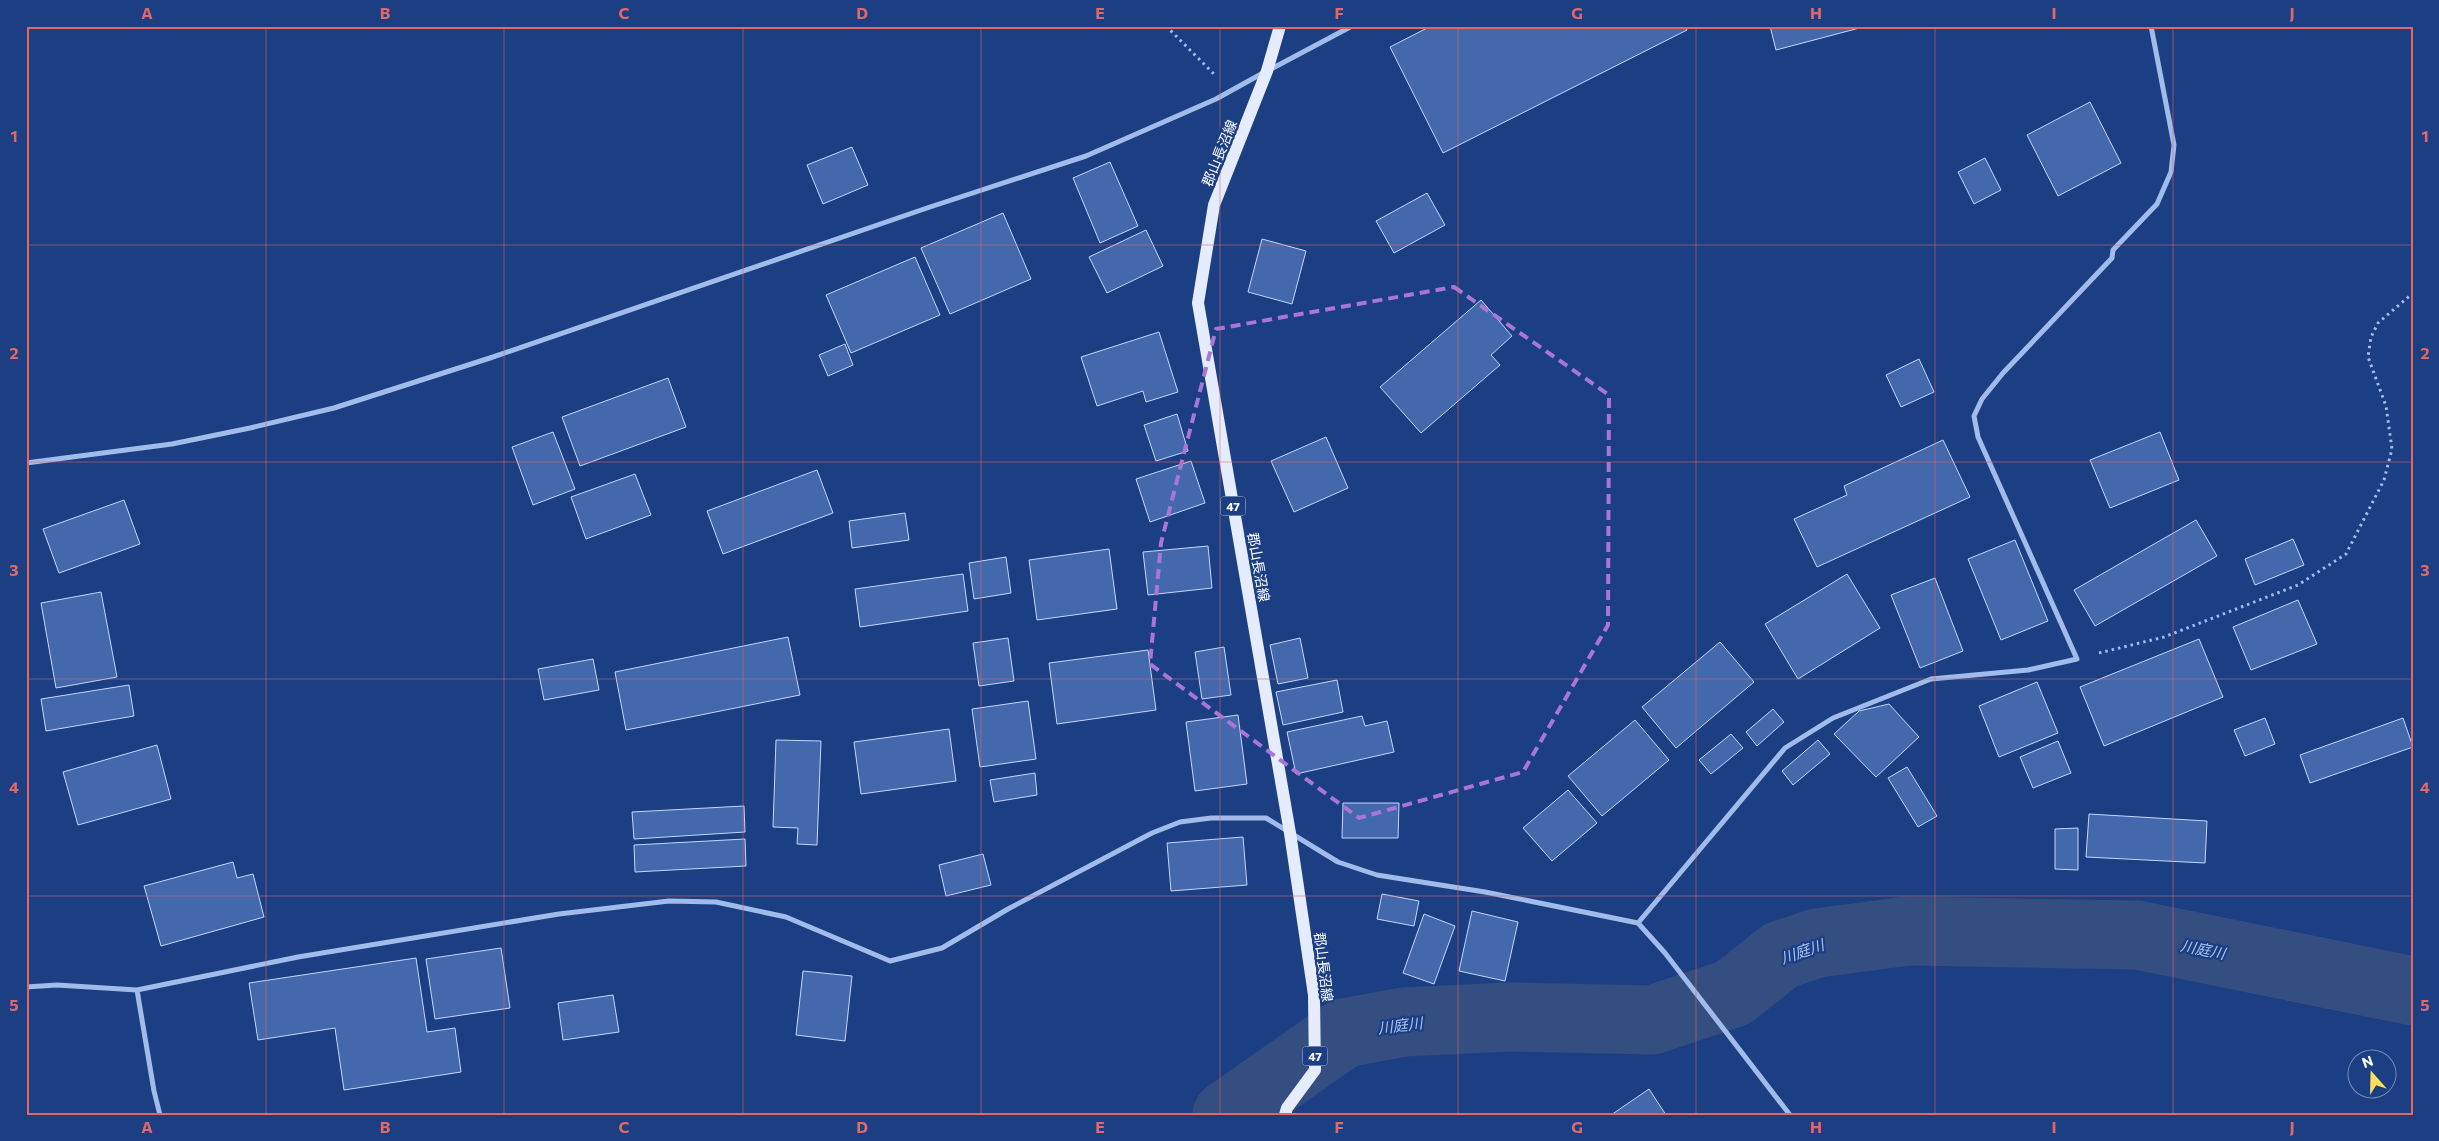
<svg xmlns="http://www.w3.org/2000/svg" width="2439" height="1141" font-family="Commissioner,'Noto Sans JP',sans-serif">
<style>
.lines{fill:none;stroke-linecap:round;stroke-linejoin:round}
.river{stroke:#344e81;stroke-width:69}
.building{fill:#4468ac;stroke:#c6d7f8}
.path{stroke:#a1bbea;stroke-width:3;stroke-dasharray:2.5 4;stroke-linecap:butt}
.street{stroke:#a1bbea;stroke-width:5}
.primary{stroke:#e5ecfe;stroke-width:12}
.marked{fill:none;stroke:#a976d5;stroke-width:4;stroke-dasharray:10 6;stroke-linejoin:round}
.grid{fill:none;stroke:#e26868;stroke-width:1;stroke-opacity:0.55}
.labels{text-anchor:middle;dominant-baseline:central;stroke-width:4.5;stroke-linejoin:round;paint-order:stroke}
.shield{fill:#1c3e83;stroke:#bbc5da;stroke-width:1}
.shield-label{font-size:12px;font-weight:bold;fill:#fff}
.street-label{font-size:14px;fill:#fff;stroke:#1c3e83}
.water-label{font-size:15px;font-style:italic;fill:#acc5f2;stroke:#1c3e83}
.neatline{fill:none;stroke:#e26868;stroke-width:2}
.grid-label{font-size:16px;text-anchor:middle;font-weight:bold;fill:#e26868}
</style>
<rect width="100%" height="100%" fill="#1c3e83"/>
<g class="lines">
<path class="river" d="M1227 1115 1344 1033 1404 1022 1508 1017 1652 1020 1733 993 1781 955 1817 943 1908 931 2137 935 2413 991"/>
</g>
<path class="building" d="M1431 26H1685L1687 30 1443 153 1390 47Z
M1770 26H1867L1776 50Z
M2090 102 2121 163 2058 196 2027 135Z
M852 147 868 185 823 204 807 165Z
M1985 158 2001 190 1974 204 1958 172Z
M1110 162 1138 226 1100 243 1073 178Z
M1427 193 1445 225 1394 253 1376 221Z
M1003 213 1031 279 950 314 921 248Z
M1146 230 1163 266 1107 293 1089 257Z
M1262 239 1306 251 1292 304 1248 292Z
M915 257 940 315 851 353 826 295Z
M1481 300 1512 336 1491 355 1500 365 1421 433 1380 387Z
M1159 332 1178 392 1146 402 1143 391 1097 406 1081 357Z
M845 344 853 365 828 376 819 355Z
M1919 359 1934 392 1901 407 1886 375Z
M668 378 686 427 580 466 562 417Z
M1177 414 1188 451 1156 461 1144 425Z
M553 432 575 489 533 505 512 447Z
M2160 432 2179 480 2110 508 2090 460Z
M1326 437 1348 488 1294 512 1271 461Z
M1943 440 1970 497 1817 567 1794 519 1847 495 1844 486Z
M1191 461 1205 503 1150 522 1136 479Z
M817 470 833 513 723 554 707 511Z
M635 474 651 515 586 539 571 497Z
M124 500 140 544 59 573 43 529Z
M905 513 909 540 852 548 849 521Z
M2196 520 2217 556 2095 626 2074 590Z
M2293 539 2304 565 2255 585 2245 559Z
M2015 540 2048 621 2001 640 1968 559Z
M1208 546 1212 588 1148 595 1143 552Z
M1109 549 1117 609 1037 620 1029 560Z
M1006 557 1011 593 974 599 969 563Z
M963 574 968 611 860 627 855 589Z
M1847 574 1880 628 1798 679 1765 624Z
M1935 578 1963 651 1920 668 1891 595Z
M101 592 117 677 56 688 41 603Z
M2298 600 2317 644 2251 670 2233 627Z
M788 637 800 695 626 730 615 672Z
M1008 638 1014 681 979 686 973 643Z
M1300 638 1308 678 1278 684 1270 645Z
M2199 639 2223 697 2104 746 2080 687Z
M1720 642 1754 682 1676 748 1642 707Z
M1224 647 1231 695 1202 699 1195 652Z
M1148 650 1156 710 1057 724 1049 663Z
M593 659 599 690 544 700 538 669Z
M1337 680 1343 712 1283 725 1276 692Z
M2037 682 2058 733 1999 757 1979 706Z
M129 685 134 716 46 731 41 699Z
M1028 701 1036 759 980 767 972 709Z
M1889 704 1919 737 1876 777 1834 734 1859 711Z
M1773 709 1784 722 1757 746 1746 732Z
M1238 715 1247 784 1195 791 1186 722Z
M1362 716 1365 726 1387 721 1394 752 1296 774 1287 732Z
M2265 718 2275 744 2245 756 2234 730Z
M2403 718 2413 747 2310 783 2300 755Z
M1635 720 1669 760 1602 816 1568 776Z
M949 729 956 781 861 794 854 742Z
M1731 734 1743 748 1711 774 1699 760Z
M776 740 821 741 817 845 797 844 798 828 773 827Z
M1818 740 1830 754 1793 785 1782 771Z
M2058 741 2071 773 2033 788 2020 757Z
M157 745 171 799 78 825 63 772Z
M1907 767 1937 816 1918 827 1888 778Z
M1035 773 1037 795 994 802 990 780Z
M1568 790 1597 823 1552 861 1523 828Z
M1343 803H1399L1398 838H1342Z
M744 806 745 832 634 839 632 812Z
M2089 814 2207 821 2205 863 2086 857Z
M2078 828V870L2055 869V829Z
M1243 837 1247 885 1171 891 1167 843Z
M745 839 746 866 635 872 634 845Z
M983 854 991 885 946 896 939 865Z
M233 862 237 878 253 874 264 917 161 946 144 886Z
M1382 894 1419 901 1414 926 1377 919Z
M1472 911 1518 922 1505 981 1459 971Z
M1424 914 1455 926 1434 984 1403 973Z
M501 948 510 1008 435 1019 426 959Z
M416 958 427 1032 455 1028 461 1072 344 1090 335 1028 258 1040 249 983Z
M803 971 852 976 845 1041 796 1035Z
M613 995 619 1032 563 1040 558 1003Z
M1649 1089 1666 1115H1611Z"/>
<g class="lines">
<path class="path" d="M1166 26 1214 74
M2099 653 2164 637 2298 585 2346 554 2384 480 2392 449 2386 406 2368 357 2371 337 2378 323 2413 293"/>
<path class="street" d="M1271 69 1352 26
M26 463 172 444 250 428 334 408 490 358 927 208 1086 156 1216 99 1263 73
M1638 923 1785 748 1833 718 1931 679 2028 670 2077 659 1978 437 1974 416 1982 399 2003 373 2112 258 2113 250 2157 204 2171 172 2174 145 2151 26
M26 987 57 985 137 990 298 957 559 914 669 901 716 902 786 917 890 961 942 948 1008 909 1152 833 1180 822 1211 818H1266L1338 862 1377 875 1485 892 1638 923 1665 953 1790 1115
M137 990 154 1091 160 1115"/>
<path class="primary" d="M1280 26 1267 71 1214 205 1198 303 1290 833 1314 995 1315 1070 1287 1108 1285 1115"/>
</g>
<path class="marked" d="M1454 287 1609 395 1608 625 1523 772 1359 818 1150 664 1161 543 1216 329Z"/>
<path class="grid" d="M266 26V1115M504 26V1115M743 26V1115M981 26V1115M1220 26V1115M1458 26V1115M1696 26V1115M1935 26V1115M2173 26V1115M26 245H2413M26 462H2413M26 679H2413M26 896H2413"/>
<g class="labels">
<g class="shield">
<rect x="1220.5" y="496.5" width="25" height="19" rx="4"/>
<rect x="1302.5" y="1046.5" width="25" height="19" rx="4"/>
</g>
<g class="shield-label">
<text x="1233" y="506">47</text>
<text x="1315" y="1056">47</text>
</g>
<g class="street-label">
<text transform="translate(1219 153) rotate(-68)">郡山長沼線</text>
<text transform="translate(1259 567) rotate(80)">郡山長沼線</text>
<text transform="translate(1324 967) rotate(83)">郡山長沼線</text>
</g>
<g class="water-label">
<text transform="translate(2203 949) rotate(11)">川庭川</text>
<text transform="translate(1802 951) rotate(-19)">川庭川</text>
<text transform="translate(1400 1025) rotate(-7)">川庭川</text>
</g>
</g>
<rect width="2439" height="1141" fill="none" stroke="#1c3e83" stroke-width="55"/>
<g transform="translate(2372 1074) rotate(340)"><circle r="24" fill="#1c3e83" stroke="#778bb5"/>
<path d="M0-4L9 19L0 12L-9 19Z" fill="#fbde5e"/>
<text y="-8" font-size="14" font-weight="bold" text-anchor="middle" fill="#ffffff">N</text>
</g>
<rect x="28" y="28" width="2384" height="1086" class="neatline"/>
<g class="grid-label">
<text x="147" y="19">A</text>
<text x="385" y="19">B</text>
<text x="624" y="19">C</text>
<text x="862" y="19">D</text>
<text x="1100" y="19">E</text>
<text x="1339" y="19">F</text>
<text x="1577" y="19">G</text>
<text x="1816" y="19">H</text>
<text x="2054" y="19">I</text>
<text x="2292" y="19">J</text>
<text x="14" y="142">1</text>
<text x="2425" y="142">1</text>
<text x="14" y="359">2</text>
<text x="2425" y="359">2</text>
<text x="14" y="576">3</text>
<text x="2425" y="576">3</text>
<text x="14" y="793">4</text>
<text x="2425" y="793">4</text>
<text x="14" y="1011">5</text>
<text x="2425" y="1011">5</text>
<text x="147" y="1133">A</text>
<text x="385" y="1133">B</text>
<text x="624" y="1133">C</text>
<text x="862" y="1133">D</text>
<text x="1100" y="1133">E</text>
<text x="1339" y="1133">F</text>
<text x="1577" y="1133">G</text>
<text x="1816" y="1133">H</text>
<text x="2054" y="1133">I</text>
<text x="2292" y="1133">J</text>
</g>
</svg>
